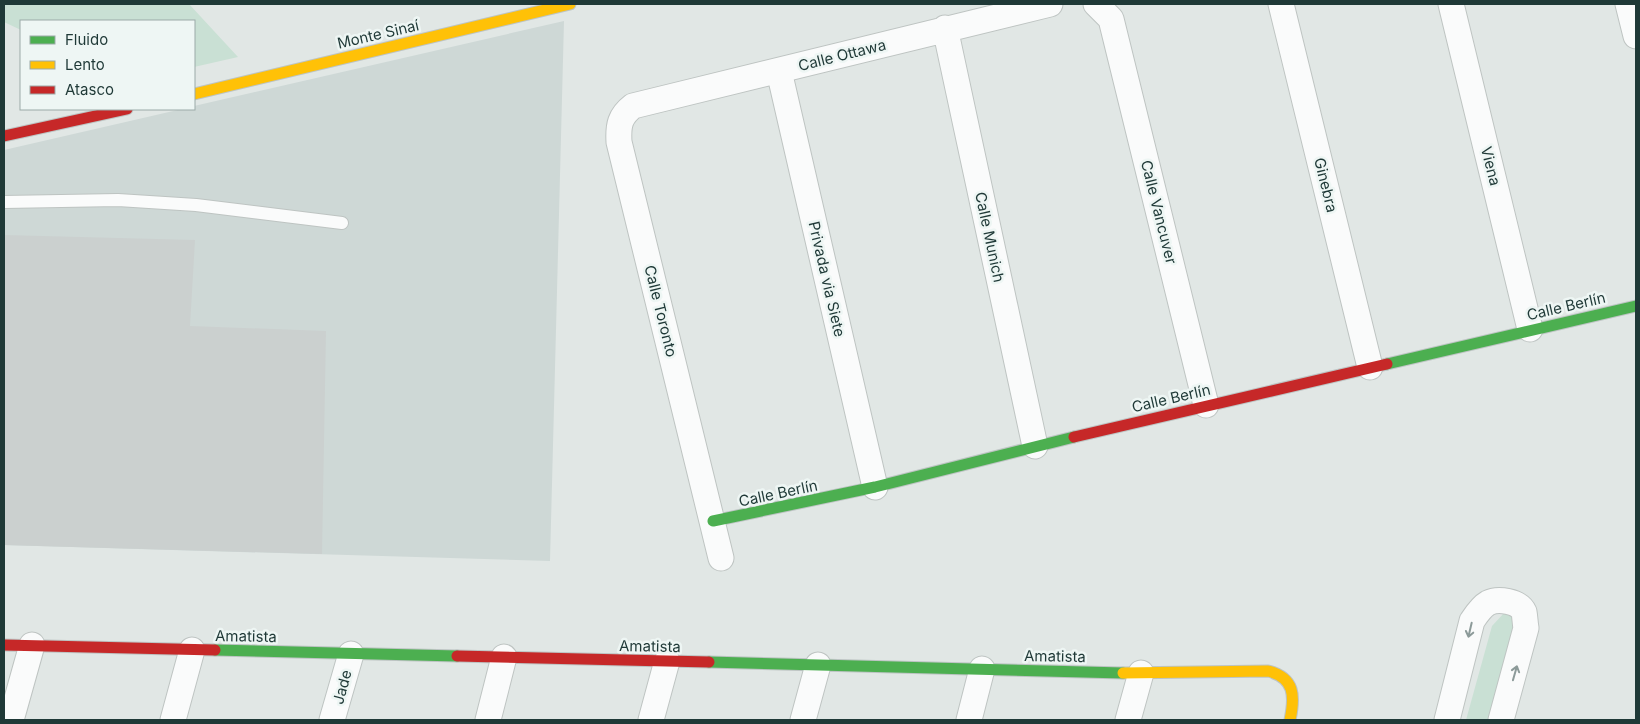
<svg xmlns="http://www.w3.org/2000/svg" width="1640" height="724" font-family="Inter,sans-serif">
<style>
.built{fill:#ced8d6}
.green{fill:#c9e0d4}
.building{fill:#cbd0cf}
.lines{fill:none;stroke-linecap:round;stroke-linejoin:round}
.lane-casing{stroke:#bec4c2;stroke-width:14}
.street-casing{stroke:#bec4c2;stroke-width:27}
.fast-casing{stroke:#bdc4c3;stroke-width:13}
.slow-casing{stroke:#bdc4c3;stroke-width:13}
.jam-casing{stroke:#bdc4c3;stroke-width:13}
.lane{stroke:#fafbfb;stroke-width:12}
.street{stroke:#fafbfb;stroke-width:25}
.fast{stroke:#4caf50;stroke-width:11}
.slow{stroke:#ffc107;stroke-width:11}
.jam{stroke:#c62828;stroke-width:11}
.oneway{stroke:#8c9a99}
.labels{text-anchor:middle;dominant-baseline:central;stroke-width:5;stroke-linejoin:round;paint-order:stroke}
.street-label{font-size:15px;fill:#1f3937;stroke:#eef6f4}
</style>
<rect width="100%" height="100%" fill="#e1e7e5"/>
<path class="built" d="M564 21 550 561 4 545V150L182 109H194V106Z"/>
<path class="green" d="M4 4H189L238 57 194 67V21H21V30L4 22Z
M1504 613 1519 619 1494 720H1466L1492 626Z"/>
<path class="building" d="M4 235 195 240 190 326 326 331 322 554 4 545Z"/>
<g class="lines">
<defs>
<path id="lane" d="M4 202 118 200 196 205 342 223"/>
<path id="street" d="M1096 4 1111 19 1206 405
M1281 4 1370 367
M1451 4 1530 329
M1628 4 1636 36
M945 28 1035 446
M779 71 875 487
M721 558 619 142C618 125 620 116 633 106L1050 4
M11 720 32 645
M173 720 192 650
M332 720 351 654
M488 720 504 657
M651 720 667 661
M803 720 818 665
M969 720 982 669
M1128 720 1141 673
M1447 720 1472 621C1476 615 1481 607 1488 603 1498 598 1519 601 1524 612 1525 617 1525 623 1526 628L1501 720"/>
<path id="fast" d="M1387 364 1636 306
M713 521 875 487 1074 437
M215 650 457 656
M709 662 1123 673"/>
<path id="slow" d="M194 94 570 4
M1123 673 1268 671C1295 678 1295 696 1290 720"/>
<path id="jam" d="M4 136 127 109
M1074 437 1387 364
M4 645 215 650
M457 656 709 662"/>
</defs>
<use href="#lane" class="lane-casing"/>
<use href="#street" class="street-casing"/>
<use href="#fast" class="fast-casing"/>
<use href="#slow" class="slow-casing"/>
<use href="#jam" class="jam-casing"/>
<use href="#lane" class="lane"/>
<use href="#street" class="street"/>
<use href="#fast" class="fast"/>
<use href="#slow" class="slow"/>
<use href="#jam" class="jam"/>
</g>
<defs><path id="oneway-shaft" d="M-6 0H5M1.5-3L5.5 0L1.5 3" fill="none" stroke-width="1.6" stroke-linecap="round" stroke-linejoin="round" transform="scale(1.25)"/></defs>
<g class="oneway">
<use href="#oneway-shaft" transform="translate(1470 630) rotate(103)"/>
<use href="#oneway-shaft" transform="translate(1515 673) rotate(-74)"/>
</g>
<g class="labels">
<g class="street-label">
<text transform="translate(378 34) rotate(-13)">Monte Sinaí</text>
<text transform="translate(842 55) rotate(-14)">Calle Ottawa</text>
<text transform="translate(1491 166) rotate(76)">Viena</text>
<text transform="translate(1326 185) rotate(76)">Ginebra</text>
<text transform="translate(1159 212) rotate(76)">Calle Vancuver</text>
<text transform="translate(990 237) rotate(78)">Calle Munich</text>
<text transform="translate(827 279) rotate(77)">Privada via Siete</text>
<text transform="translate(1566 306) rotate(-13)">Calle Berlín</text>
<text transform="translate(661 311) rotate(76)">Calle Toronto</text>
<text transform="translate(1171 398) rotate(-13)">Calle Berlín</text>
<text transform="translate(778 493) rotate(-12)">Calle Berlín</text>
<text transform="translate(246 636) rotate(1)">Amatista</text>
<text transform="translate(650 646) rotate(1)">Amatista</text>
<text transform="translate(1055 656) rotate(1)">Amatista</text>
<text transform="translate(342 687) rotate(-75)">Jade</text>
</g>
</g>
<rect width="1640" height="724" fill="none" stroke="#1f3937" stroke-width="10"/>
<rect x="20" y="20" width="175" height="90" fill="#eef6f4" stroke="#9baaa8"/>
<rect x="30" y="36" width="25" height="8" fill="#4caf50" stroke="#9baaa8"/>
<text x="65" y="45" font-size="15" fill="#1f3937">Fluido</text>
<rect x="30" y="61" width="25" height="8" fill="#ffc107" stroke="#9baaa8"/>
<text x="65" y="70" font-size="15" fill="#1f3937">Lento</text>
<rect x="30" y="86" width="25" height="8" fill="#c62828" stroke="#9baaa8"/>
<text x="65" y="95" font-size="15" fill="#1f3937">Atasco</text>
</svg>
